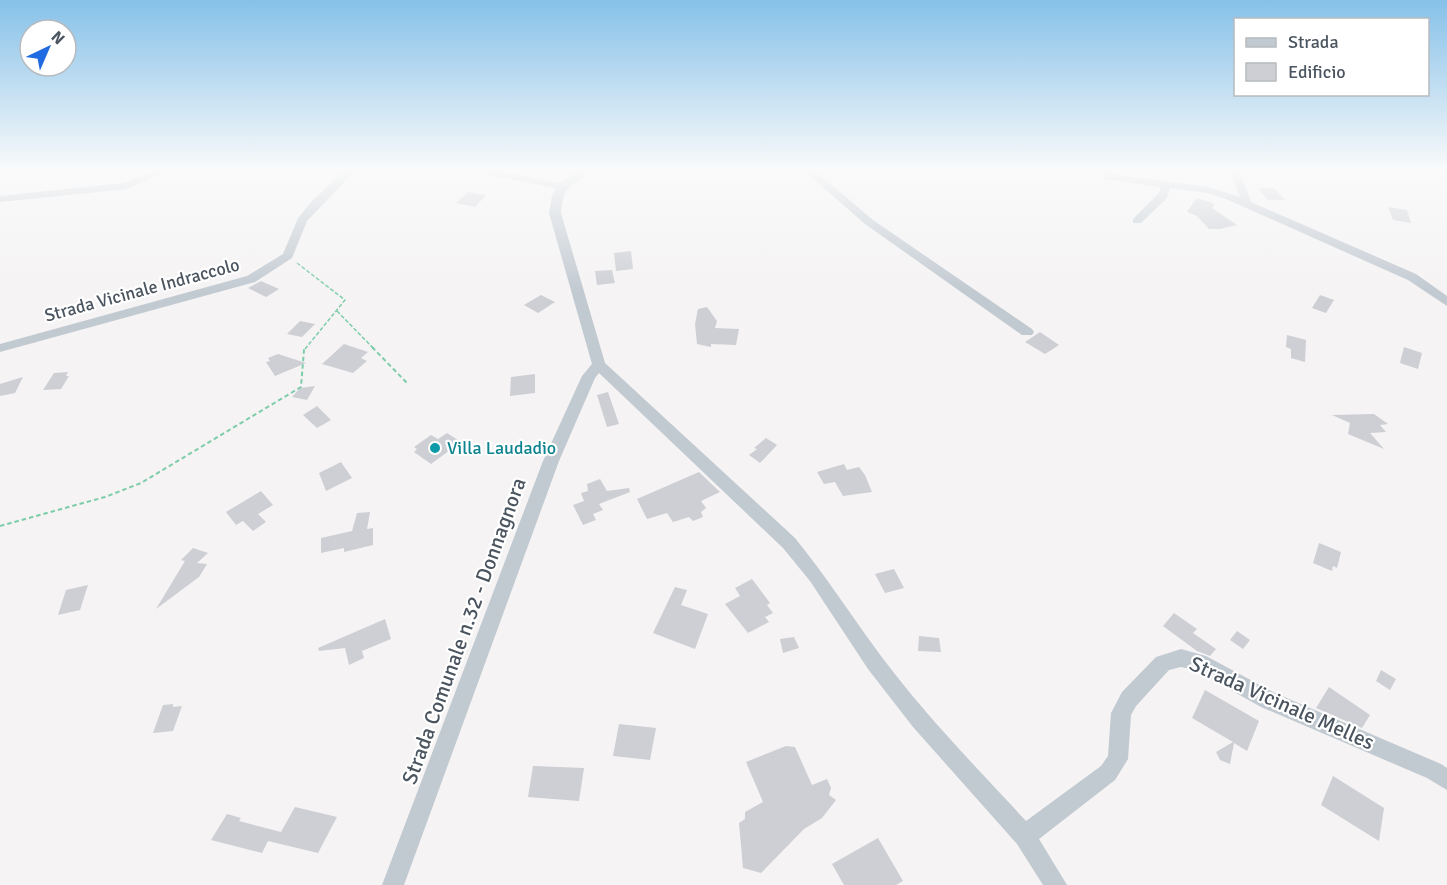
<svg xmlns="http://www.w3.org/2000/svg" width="1447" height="885" font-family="Signika,sans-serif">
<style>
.building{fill:#cdcfd5}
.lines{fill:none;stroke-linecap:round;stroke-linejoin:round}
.path-far1{stroke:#7dcdaa;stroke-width:1.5;stroke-dasharray:4 2;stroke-linecap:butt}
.path{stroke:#7dcdaa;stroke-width:2;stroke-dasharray:4.5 3;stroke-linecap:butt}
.minor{fill:#c1c9d1;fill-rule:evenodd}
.culture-dot{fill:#0f9aa8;stroke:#fff;stroke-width:2}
.labels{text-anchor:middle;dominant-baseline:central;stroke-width:4.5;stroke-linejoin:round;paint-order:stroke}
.street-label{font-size:18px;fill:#4b5560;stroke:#fff}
.culture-label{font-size:18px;fill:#0d838f;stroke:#fff;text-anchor:start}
.near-street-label{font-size:21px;fill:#4b5560;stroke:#fff}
</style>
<rect width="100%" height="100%" fill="#f5f3f3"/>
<path class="building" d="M1258 188H1274L1285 200H1268Z
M468 192 486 195 475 207 456 203Z
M1197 198 1215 204 1212 208 1237 225 1220 229H1209L1197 216 1187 212Z
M1388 207 1407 210 1411 223 1393 220Z
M631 251 633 269 616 271 614 253Z
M612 270 615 283 597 285 595 271Z
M261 281 279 289 266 297 248 288Z
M541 295 555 302 538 313 524 305Z
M1320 295 1334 300 1326 313 1312 308Z
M707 307 717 321 715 328 739 329 736 345 711 344V347L697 344 695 324 698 309Z
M300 321 315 324 302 337 287 334Z
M1040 332 1059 345 1045 354 1025 342Z
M1287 335 1306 340 1305 362 1291 358V349L1286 347Z
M344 344 368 352 361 358 367 361 353 373 322 364Z
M1404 347 1422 353 1418 369 1400 363Z
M278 354 306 363 275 376 266 362 270 361 268 358Z
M68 372 66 376H69L61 389 43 390 54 373Z
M535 374V393L510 396 511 377Z
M23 377 15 393 0 396V384Z
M315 386 307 400 292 397 300 388Z
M608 392 619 424 607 427 597 395Z
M317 406 331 420 317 428 303 415Z
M1374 414 1388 424 1380 425 1386 432 1370 433 1384 449 1348 434 1350 423 1332 415Z
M447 433 461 442 431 464 414 452 417 449 414 447 431 435 438 439Z
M766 438 777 445 760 463 749 455 757 449 754 448Z
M341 462 352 478 326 491 319 473Z
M844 464 847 470 859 467 865 475 872 492 843 496 835 482 824 484 817 472Z
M699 472 720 492 701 501 706 508 701 512 703 517 693 521 689 517 673 522 667 513 647 519 637 499Z
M600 479 607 491 629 488 630 492 599 504 603 510 593 514 596 520 583 525 573 505 584 501 581 493 588 491 587 484Z
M261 491 273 505 258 514 266 522 253 531 243 521 236 525 226 512Z
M370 512 367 529 373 528V545L344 552V548L321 553V538L352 531 357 513Z
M1319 543 1341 552 1337 568 1333 566 1332 571 1313 563Z
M193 548 208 553 197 563 207 564 199 577 156 609 185 561 181 560Z
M894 569 904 588 885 593 875 574Z
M752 579 770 603 767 605 773 613 765 617 769 622 748 633 725 604 740 596 735 588Z
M88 585 80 610 58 615 66 590Z
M675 587 687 590 681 605 708 614 695 649 653 633Z
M1174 613 1197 629 1193 633 1216 649 1210 656 1197 651 1163 626Z
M385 619 391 639 362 651 364 658 349 665 345 648 319 651 318 648Z
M1237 631 1250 640 1243 649 1230 640Z
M919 636 939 638 941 652 918 651Z
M794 637 799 648 783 653 780 639Z
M1381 670 1396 679 1390 690 1376 681Z
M1329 687 1370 715 1362 728 1316 708Z
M1205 690 1259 721 1247 751 1234 743 1230 764 1220 760 1216 752 1233 742 1192 718Z
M173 704V707L182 706 173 731 153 733 163 705Z
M619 724 656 728 650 760 613 756Z
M786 746 795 747 812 785 827 779 831 788 829 795 836 800 822 818 804 829 761 873 743 868 739 823 745 819V812L763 802 746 762Z
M533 766 584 768 579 801 528 797Z
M1333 776 1384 808 1379 841 1321 805Z
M295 807 337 817 318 853 268 841 262 853 211 840 227 814 241 818 239 821 281 832Z
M878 838 903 881 896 885H844L832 864Z"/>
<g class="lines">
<path class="path-far1" d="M297 263 345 300 305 349
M337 311 374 349"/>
<path class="path" d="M372 347 408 384
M0 526 105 497 141 483 301 387 304 350 306 347"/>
<path class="minor" d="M158 169H172L127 189 0 202V196L124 183Z
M346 169H357L307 221 292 258 255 282 0 352V344L247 276 283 254 298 218 313 200Z
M474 169H489L560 183 580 169H593C574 187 563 182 561 213L605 363 795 538C826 576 852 617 881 656 925 715 977 768 1026 821L1101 766 1108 756 1111 713 1122 692 1156 657 1181 649 1206 656 1275 693 1441 764 1447 768V790L1427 778 1261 707 1195 670 1181 667 1169 670 1136 706 1131 715 1128 759 1115 780 1039 839 1067 885H1043L1017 844 913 727 868 669 810 581 783 548 599 373 595 378 559 461 404 885H382L543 461 582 376 592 364 549 213 552 196 556 188 478 173Z
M802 169H813L873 220 1032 329 1034 332 1032 335H1022L865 224Z
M1095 169H1106L1112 174 1208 187 1240 197 1229 169H1239L1251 202 1416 274 1447 296V306L1408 280 1226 199 1207 193 1170 188 1167 198 1141 223H1133V219L1158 194 1161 190 1159 187 1105 179Z"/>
</g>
<linearGradient id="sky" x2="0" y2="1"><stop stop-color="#86c1e9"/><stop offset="0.58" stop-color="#fafafa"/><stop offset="1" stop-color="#fafafa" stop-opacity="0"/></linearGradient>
<rect width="1447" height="293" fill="url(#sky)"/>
<circle class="culture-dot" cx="435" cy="448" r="6"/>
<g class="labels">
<g class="street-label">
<text transform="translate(142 290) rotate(-15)">Strada Vicinale Indraccolo</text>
</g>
<g class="culture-label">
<text x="447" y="448">Villa Laudadio</text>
</g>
<g class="near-street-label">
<text transform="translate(464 631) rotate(-70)">Strada Comunale n.32 - Donnagnora</text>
<text transform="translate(1282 703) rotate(24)">Strada Vicinale Melles</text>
</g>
</g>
<rect x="1234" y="18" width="195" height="78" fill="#ffffff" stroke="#b7bbbf" stroke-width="1.5"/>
<rect x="1246" y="38" width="30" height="9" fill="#c1c9d1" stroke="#b7bbbf" stroke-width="1.5"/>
<text x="1288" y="48" font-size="18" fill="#4b5560">Strada</text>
<rect x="1246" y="63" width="30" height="18" fill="#cdcfd5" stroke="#b7bbbf" stroke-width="1.5"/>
<text x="1288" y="78" font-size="18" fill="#4b5560">Edificio</text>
<g transform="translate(48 48) rotate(44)"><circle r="28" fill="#ffffff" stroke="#b7bbbf" stroke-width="1.5"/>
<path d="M0-4.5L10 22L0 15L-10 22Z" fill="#206ae2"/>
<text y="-9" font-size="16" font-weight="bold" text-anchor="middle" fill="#4b5560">N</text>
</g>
</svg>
